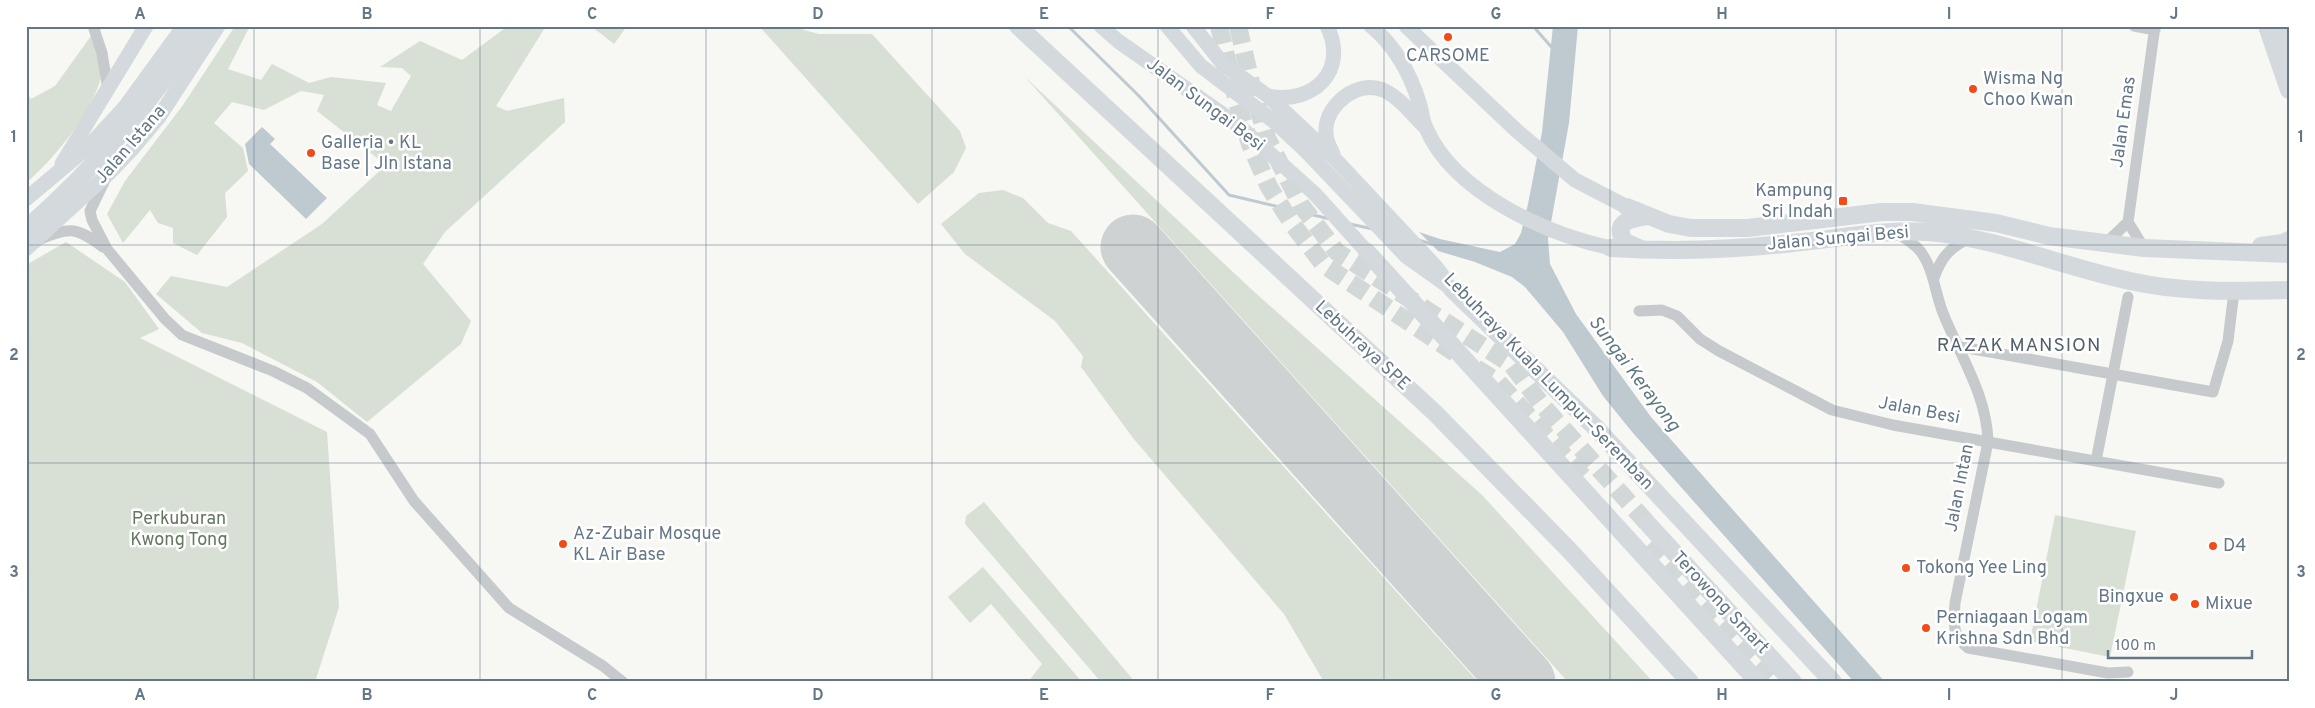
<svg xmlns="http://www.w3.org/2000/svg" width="2315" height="708" font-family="Overpass,sans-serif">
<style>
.green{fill:#d8dfd4}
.water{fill:#bfcad0}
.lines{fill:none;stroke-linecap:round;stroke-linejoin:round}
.stream{stroke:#bfcad0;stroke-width:3}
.runway{stroke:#ced2d2;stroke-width:65}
.highway-tunnel{stroke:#d2d7d8;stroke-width:18;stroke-dasharray:18 9;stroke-linecap:butt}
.minor{stroke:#c6cacd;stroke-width:11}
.major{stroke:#d4d9dd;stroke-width:15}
.highway{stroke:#d4d9dd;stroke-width:18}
.grid{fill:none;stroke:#637787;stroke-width:1;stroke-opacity:0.55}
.poi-dot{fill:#f24b18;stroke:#fff;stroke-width:2}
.labels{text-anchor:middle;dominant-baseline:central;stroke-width:5;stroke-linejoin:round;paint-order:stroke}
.poi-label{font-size:18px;fill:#637787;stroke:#fff;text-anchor:start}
.street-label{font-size:18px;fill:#637787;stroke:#fff}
.park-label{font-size:18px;fill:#64785e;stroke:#fff}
.neighbourhood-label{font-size:19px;letter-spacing:1px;fill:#52606b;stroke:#fff}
.water-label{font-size:19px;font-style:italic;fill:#5f7983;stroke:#fff}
.neatline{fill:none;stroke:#637787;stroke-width:2}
.grid-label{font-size:16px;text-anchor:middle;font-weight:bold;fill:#637787}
</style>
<rect width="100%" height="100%" fill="#f7f7f3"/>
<path class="green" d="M235 26H250L228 69 261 80 272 64 309 83 331 77 386 83 377 105 391 111 411 76 402 68 380 67 420 41 462 60 508 26H546L496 106 507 111 564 98 565 122 445 232 423 264 471 321 461 344 367 422 317 382 242 343 202 333 156 294 171 276 227 287 322 224 386 165 317 111 324 95 301 91 264 110 232 102 214 123 243 148 248 171 225 193 227 217 197 255 173 243V228L158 223 150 210 123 243 107 214 125 181 183 105Z
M591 26H627L614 44Z
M759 26H789L819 34H872L960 131 966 148 954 172 918 204Z
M91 36C97 51 105 68 99 84 88 117 52 161 26 183V92L31 99 55 86Z
M1025 77 1250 288 1482 495 1653 682H1568Z
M1003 190 1023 198 1048 223 1071 231 1478 682H1324L1284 614 1133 438 1081 367 1083 356 1055 321 965 254 941 224 979 193Z
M66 242 125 282 159 329 140 338 327 432 339 607 315 682H26V265Z
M984 502 1135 682H1101L965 524 966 516Z
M2055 515 2136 531 2110 657 2030 641Z
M983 567 1082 682H1028L1042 664 991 604 970 623 948 597Z"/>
<path class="water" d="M1553 26H1578L1569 123 1548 239 1550 264 1576 314 1651 417 1885 682H1854L1633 433 1603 396 1563 332 1525 287 1512 277 1475 262 1438 251 1419 232 1440 239 1500 252 1515 244 1521 233 1528 204 1542 132Z
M262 127 275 139 270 144 327 198 306 219 249 164 245 144Z"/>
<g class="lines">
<path class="stream" d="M1068 26 1139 96 1229 195 1330 219
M1533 26 1554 50
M1350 224 1373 229
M1418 240 1432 244"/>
<path class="runway" d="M1133 247 1523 682"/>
<path class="highway-tunnel" d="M1219 26 1237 102 1250 144 1269 187 1293 225 1324 265 1455 353
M1238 26 1253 91 1267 138 1301 205 1337 252 1512 365 1542 405 1648 524
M1476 368 1498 382 1587 481
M1646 547 1776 682"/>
<path class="minor" d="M93 26 102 53 108 90
M2134 26 2155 30
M105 180 90 211 92 220 107 249 165 319 182 335 273 371 307 388 370 434 414 501 509 608 603 666 623 682
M1897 233C1905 238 1915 244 1921 252 1934 270 1935 293 1943 313 1960 356 1987 395 1988 442L1955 603C1954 623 1951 634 1968 648L2108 673 2128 672
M41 239C70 226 78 228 103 247
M2106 243 2128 222
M2144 248 2128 222 2155 26
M1934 278C1941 258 1949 248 1968 239
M1639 311 1662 310 1677 316 1700 339 1719 351 1832 410 1893 425 2219 483
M1956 346 2213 392 2228 341 2234 291
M2096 461 2128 297"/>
<path class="major" d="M1101 26 1118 41 1238 125 1315 194 1367 252
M1167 26 1201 66 1276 123 1306 151 1407 257 1452 289
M1193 26 1223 64 1268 96 1334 158 1436 267 1445 279
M1371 26C1395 46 1410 73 1419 102 1422 111 1422 120 1426 128 1454 193 1546 234 1611 248
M1406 26 1517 131 1575 180 1627 207
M1268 96C1313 105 1349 71 1327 26
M1333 154C1329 146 1325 138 1326 128 1328 103 1358 80 1383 90 1399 97 1412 114 1424 126
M62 164 146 26
M26 199 88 147 125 107 184 26
M26 249 108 174 133 148 159 117 218 26"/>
<path class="highway" d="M1018 26 1435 413 1570 551 1690 682
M2267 26 2289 90
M2278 26 2289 54
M1627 207 1669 224 1691 228H1748L1882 212H1912L1996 223 2049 236 2144 248 2289 254
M26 229C93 170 153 102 200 26
M2261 246 2283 243 2289 240
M1611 248C1672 252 1732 250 1793 243 1837 239 1884 229 1928 232 1998 238 2063 267 2130 281 2183 293 2235 291 2289 290
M1641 249 1625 242C1611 221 1634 218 1648 216
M1367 252 1758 682
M1452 289 1595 427 1833 682
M1648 524 1793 682"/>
</g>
<path class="grid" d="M254 26V682M480 26V682M706 26V682M932 26V682M1158 26V682M1384 26V682M1610 26V682M1836 26V682M2062 26V682M26 245H2289M26 463H2289"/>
<g class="poi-dot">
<circle cx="1448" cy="37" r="5"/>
<circle cx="1973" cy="89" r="5"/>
<circle cx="311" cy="153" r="5"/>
<rect x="1838" y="196" width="10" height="10" rx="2.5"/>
<circle cx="563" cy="544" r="5"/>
<circle cx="2213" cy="546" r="5"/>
<circle cx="1906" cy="568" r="5"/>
<circle cx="2174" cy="597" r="5"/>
<circle cx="2195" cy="604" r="5"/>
<circle cx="1926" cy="628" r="5"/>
</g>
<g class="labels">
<g class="poi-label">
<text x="1448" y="56" text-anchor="middle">CARSOME</text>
<text x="1983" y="79">Wisma Ng<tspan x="1983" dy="21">Choo Kwan</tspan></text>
<text x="321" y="143">Galleria • KL<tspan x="321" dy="21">Base | Jln Istana</tspan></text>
<text x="1833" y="191" text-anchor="end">Kampung<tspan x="1833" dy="21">Sri Indah</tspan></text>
<text x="573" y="534">Az-Zubair Mosque<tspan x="573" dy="21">KL Air Base</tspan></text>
<text x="2223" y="546">D4</text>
<text x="1916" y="568">Tokong Yee Ling</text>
<text x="2164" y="597" text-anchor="end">Bingxue</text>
<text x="2205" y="604">Mixue</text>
<text x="1936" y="618">Perniagaan Logam<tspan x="1936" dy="21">Krishna Sdn Bhd</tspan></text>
</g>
<g class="street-label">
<text transform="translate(1205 105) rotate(37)">Jalan Sungai Besi</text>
<text transform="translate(2124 122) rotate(-82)">Jalan Emas</text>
<text transform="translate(131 145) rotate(-49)">Jalan Istana</text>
<text transform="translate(1838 239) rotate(-5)">Jalan Sungai Besi</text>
<text transform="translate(1362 346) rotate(43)">Lebuhraya SPE</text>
<text transform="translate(1548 382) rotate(46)">Lebuhraya Kuala Lumpur–Seremban</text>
<text transform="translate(1919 411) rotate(11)">Jalan Besi</text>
<text transform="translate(1960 488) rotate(-79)">Jalan Intan</text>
<text transform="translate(1720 603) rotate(47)">Terowong Smart</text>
</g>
<g class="park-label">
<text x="179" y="519">Perkuburan<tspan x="179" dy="21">Kwong Tong</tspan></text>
</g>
<g class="neighbourhood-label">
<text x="2019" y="346">RAZAK MANSION</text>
</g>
<g class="water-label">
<text transform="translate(1634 374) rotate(53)">Sungai Kerayong</text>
</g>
</g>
<rect width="2315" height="708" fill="none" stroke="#ffffff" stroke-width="55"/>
<path d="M2108 650v8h144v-8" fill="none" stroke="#637787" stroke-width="2.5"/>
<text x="2115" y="650" font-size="15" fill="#637787" stroke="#ffffff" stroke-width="4" paint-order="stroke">100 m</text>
<rect x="28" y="28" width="2260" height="652" class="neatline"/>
<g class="grid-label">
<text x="140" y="19">A</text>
<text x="367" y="19">B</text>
<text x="592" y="19">C</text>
<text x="818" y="19">D</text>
<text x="1044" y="19">E</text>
<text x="1270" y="19">F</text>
<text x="1496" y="19">G</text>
<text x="1722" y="19">H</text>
<text x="1949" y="19">I</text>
<text x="2174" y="19">J</text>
<text x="14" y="142">1</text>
<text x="2301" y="142">1</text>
<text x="14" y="360">2</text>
<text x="2301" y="360">2</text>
<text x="14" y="577">3</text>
<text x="2301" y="577">3</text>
<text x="140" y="700">A</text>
<text x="367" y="700">B</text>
<text x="592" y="700">C</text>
<text x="818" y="700">D</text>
<text x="1044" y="700">E</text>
<text x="1270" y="700">F</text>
<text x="1496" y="700">G</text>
<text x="1722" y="700">H</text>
<text x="1949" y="700">I</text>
<text x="2174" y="700">J</text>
</g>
</svg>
